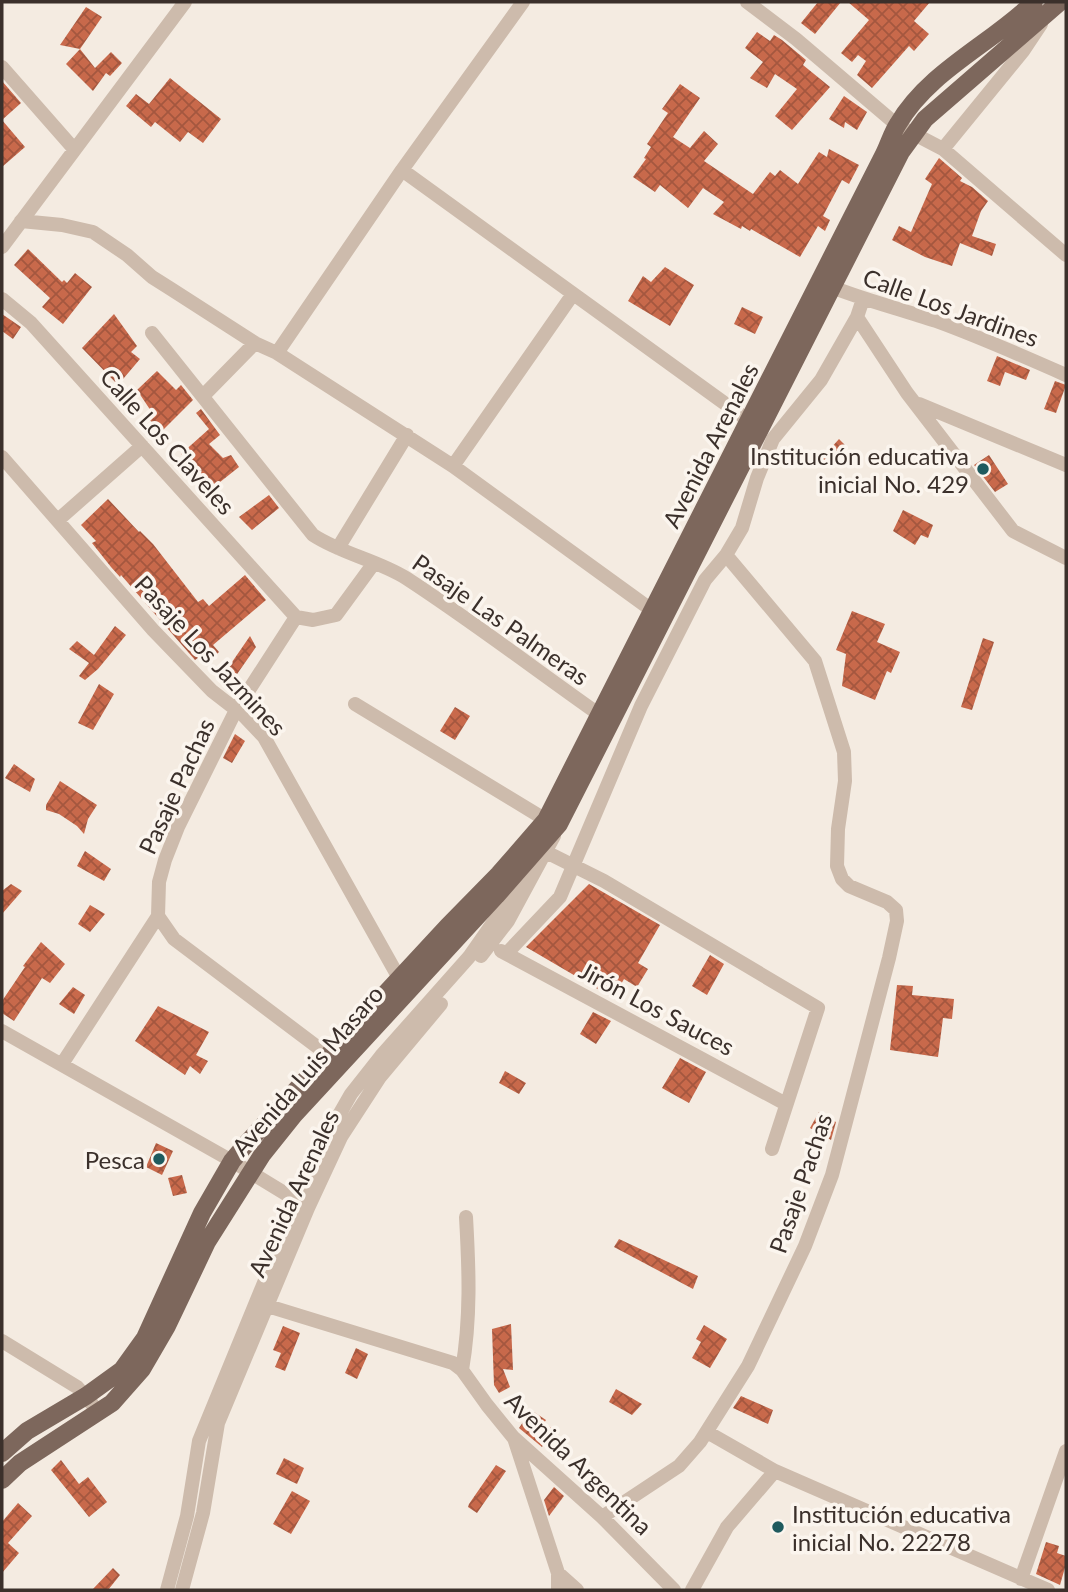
<svg xmlns="http://www.w3.org/2000/svg" width="1068" height="1592" font-family="Lato,sans-serif">
<style>
.building{fill:url(#building-cross-hatch)}
.lines{fill:none;stroke-linecap:round;stroke-linejoin:round}
.minor{stroke:#cdbbac;stroke-width:14}
.major{stroke:#7d675c;stroke-width:18}
.poi-dot{fill:#1f5a5e;stroke:#fbf5ee;stroke-width:2.5}
.labels{text-anchor:middle;dominant-baseline:central;stroke-width:7;stroke-linejoin:round;paint-order:stroke}
.street-label{font-size:24px;fill:#3b302b;stroke:#fbf5ee}
.poi-label{font-size:24px;fill:#3b302b;stroke:#fbf5ee;text-anchor:end}
</style>
<defs>
<pattern id="building-cross-hatch" width="8" height="8" patternUnits="userSpaceOnUse" patternTransform="scale(1.75)"><rect width="8" height="8" fill="#c8694b"/><path d="M0 0l8 8M0 8l8-8" fill="none" stroke="#a4573f"/></pattern>
</defs>
<rect width="100%" height="100%" fill="#f4ebe1"/>
<path class="building" d="M818 2H841L815 34 801 23Z
M848 2H930L914 21 929 34 914 51 909 46 872 88 857 75 866 61 858 55 852 62 841 53 869 20Z
M86 7 102 17 80 49 60 45Z
M757 32 770 41 774 35 782 40 806 60 803 65 830 87 792 130 775 116 797 89 775 74 767 88 750 78 763 62 745 48Z
M80 49 95 68 111 52 122 63 110 76 106 73 93 91 66 64Z
M170 78 221 119 203 143 188 132 180 142 155 122 151 127 126 106 136 94 149 104Z
M2 81 21 103 2 120Z
M680 84 700 98 673 137 690 148 704 131 718 144 704 161 753 194 770 172 775 176 780 170 798 184 819 152 827 157 829 149 859 165 849 184 842 180 823 216 830 220 825 231 818 226 800 257 751 229 750 231 742 226 741 229 713 214 724 202 703 188 688 208 660 185 655 192 633 177 646 159 644 158 651 147 647 144 668 113 662 109Z
M844 96 867 112 857 130 845 122 844 128 829 119Z
M2 120 25 147 2 167Z
M939 158 962 178 960 181 972 187 988 201 981 211 972 236 996 244 992 256 960 243 952 266 925 257 892 240 899 226 911 232 932 184 925 179Z
M28 249 62 282 64 280 67 283 75 273 92 287 63 324 42 307 50 298 14 265Z
M665 267 694 285 670 326 628 301 643 276 651 282Z
M742 307 763 317 755 334 734 324Z
M2 314 21 327 13 339 2 331Z
M114 314 137 346 131 352 140 359 118 385 82 348Z
M997 356 1030 370 1026 380 1005 372 1000 386 987 381Z
M157 371 176 390 181 385 193 400 161 432 146 416 151 411 137 390Z
M1055 381 1066 385 1056 413 1044 409Z
M201 409 220 435 209 444 223 458 231 455 239 467 210 490 191 463 181 454 209 429 196 413Z
M839 439 846 446 845 450 829 468 820 460Z
M989 455 1008 484 995 492 974 465Z
M269 495 279 508 252 530 239 517Z
M108 499 139 532 140 531 153 544 198 602 203 599 209 606 245 575 266 600 213 645 219 652 208 662 202 655 195 660 121 575 120 577 111 567 92 543 96 541 81 525Z
M903 510 933 525 928 538 921 535 915 545 893 531Z
M852 611 885 624 877 642 900 652 891 673 887 671 875 700 842 686 846 654 836 650Z
M115 626 126 635 98 669 85 680 79 676 89 663 69 649 77 641 94 655Z
M250 636 256 647 228 687 219 681Z
M983 638 994 642 972 710 961 707Z
M99 684 114 694 93 730 78 723Z
M455 707 470 716 455 740 440 731Z
M235 734 245 741 232 763 223 758Z
M14 764 35 779 30 792 5 778Z
M60 781 97 805 88 819 84 834 77 826 59 814 46 810V805Z
M85 851 111 869 104 881 77 866Z
M11 884 22 891 2 914V891Z
M589 884 660 925 638 963 648 969 637 987 624 979 613 998 526 947Z
M90 905 105 914 90 932 78 924Z
M41 942 65 964 50 983 42 978 14 1021 2 1013V1001L25 967 23 966Z
M710 955 724 964 707 995 692 986Z
M897 985 913 986 912 995 954 999 952 1019 943 1018 938 1057 890 1050Z
M73 987 85 995 74 1014 59 1004Z
M158 1006 209 1032 196 1055 208 1061 200 1074 190 1066 185 1075 135 1041Z
M593 1012 611 1021 596 1044 580 1034Z
M680 1058 706 1072 689 1103 662 1088Z
M505 1071 526 1083 519 1094 499 1083Z
M819 1112 836 1122 831 1140 810 1128Z
M156 1143 173 1151 162 1175 146 1167Z
M182 1175 187 1193 173 1196 168 1178Z
M619 1239 698 1276 693 1289 614 1247Z
M511 1324 513 1370 503 1369 510 1387 499 1393 494 1385 492 1329Z
M704 1325 727 1339 710 1368 692 1358 701 1342 696 1339Z
M283 1326 300 1333 285 1371 275 1367 281 1353 273 1350Z
M356 1348 368 1354 357 1379 345 1373Z
M616 1389 642 1404 632 1415 609 1402Z
M741 1396 773 1410 768 1424 733 1408Z
M531 1410 546 1420 544 1423 553 1429 542 1447 519 1428Z
M284 1458 304 1468 297 1484 276 1474Z
M61 1460 79 1484 88 1477 107 1502 89 1517 51 1470Z
M496 1465 506 1471 477 1513 468 1507 469 1504Z
M554 1487 564 1496 549 1516 544 1500Z
M292 1491 310 1501 291 1534 273 1524Z
M18 1503 32 1516 8 1543 19 1553 2 1573V1522Z
M1046 1542 1059 1546 1057 1553 1066 1556V1564L1060 1585 1036 1574Z
M113 1568 120 1575 108 1590H92Z"/>
<g class="lines">
<path class="minor" d="M747 2 796 39 897 125 943 149 1066 255
M2 67 74 149
M943 149 1023 51 1041 24
M402 170 756 426
M21 221 62 225 93 232 127 255 152 277 171 289 255 343 277 353 453 466 653 611
M2 247 185 2
M822 283C859 299 898 308 936 321 980 337 1023 356 1066 375
M2 299 31 323 296 617
M863 299 857 317 907 393 1013 531 1066 558
M152 333 313 535C342 554 377 560 406 578 472 621 536 670 600 715
M277 353 402 170 523 2
M203 396 255 343
M919 404 1066 465
M2 457 153 630 212 691 243 715 264 737 399 978
M453 466 573 294
M58 520 142 446
M338 548 407 435
M296 617 313 620 336 615 374 563
M355 704 546 820 542 827
M538 848 604 881 818 1008 772 1149
M158 916 174 939 328 1055
M501 951 786 1104
M507 953 560 897 641 706 705 580 726 555 742 528 757 478 773 439 821 380 857 317
M481 956 508 921 554 836
M2 1031 232 1161 304 1205
M62 1064 158 916 159 882 165 860 178 827 236 710 296 617
M258 1303 453 1363 462 1370 487 1405 513 1437 602 1517 674 1590
M2 1341 77 1387 92 1404
M462 1370C471 1318 469 1269 466 1217
M707 1432 775 1471 1048 1590
M514 1438 558 1573V1590
M602 1517 679 1466 700 1442 748 1366 805 1246 832 1175 889 958 897 921 896 910 887 902 849 886 842 879 837 866 838 829 845 781 844 752 815 661 726 555
M558 1573 577 1590
M1021 1579 1066 1451
M167 1590 187 1516 199 1441 307 1178 331 1129 351 1094 381 1056 469 957 497 917 516 880
M182 1590 203 1513 218 1423 308 1208 341 1137 380 1077 441 1004
M692 1590 727 1527 775 1471"/>
<path class="major" d="M2 1453 27 1431 86 1396 122 1370 145 1338 202 1213 232 1161 247 1143 447 927 499 874 546 820 884 154C889 144 892 133 898 124 929 71 991 44 1034 2
M2 1480 20 1463 112 1403 142 1369 167 1326 207 1242 262 1155 294 1115 496 896 559 824 901 152 925 119 1060 2"/>
</g>
<g class="poi-dot">
<circle cx="983" cy="469" r="7"/>
<circle cx="159" cy="1159" r="7"/>
<circle cx="778" cy="1527" r="7"/>
</g>
<g class="labels">
<g class="street-label">
<text transform="translate(951 307) rotate(20)">Calle Los Jardines</text>
<text transform="translate(168 441) rotate(48)">Calle Los Claveles</text>
<text transform="translate(710 445) rotate(-63)">Avenida Arenales</text>
<text transform="translate(501 619) rotate(35)">Pasaje Las Palmeras</text>
<text transform="translate(211 655) rotate(47)">Pasaje Los Jazmines</text>
<text transform="translate(176 786) rotate(-65)">Pasaje Pachas</text>
<text transform="translate(657 1008) rotate(28)">Jirón Los Sauces</text>
<text transform="translate(307 1070) rotate(-49)">Avenida Luis Masaro</text>
<text transform="translate(800 1183) rotate(-71)">Pasaje Pachas</text>
<text transform="translate(293 1193) rotate(-65)">Avenida Arenales</text>
<text transform="translate(579 1463) rotate(44)">Avenida Argentina</text>
</g>
<g class="poi-label">
<text x="969" y="455">Institución educativa<tspan x="969" dy="28">inicial No. 429</tspan></text>
<text x="145" y="1159">Pesca</text>
<text x="792" y="1513" text-anchor="start">Institución educativa<tspan x="792" dy="28">inicial No. 22278</tspan></text>
</g>
</g>
<rect width="1068" height="1592" fill="none" stroke="#3b302b" stroke-width="7"/>
</svg>
